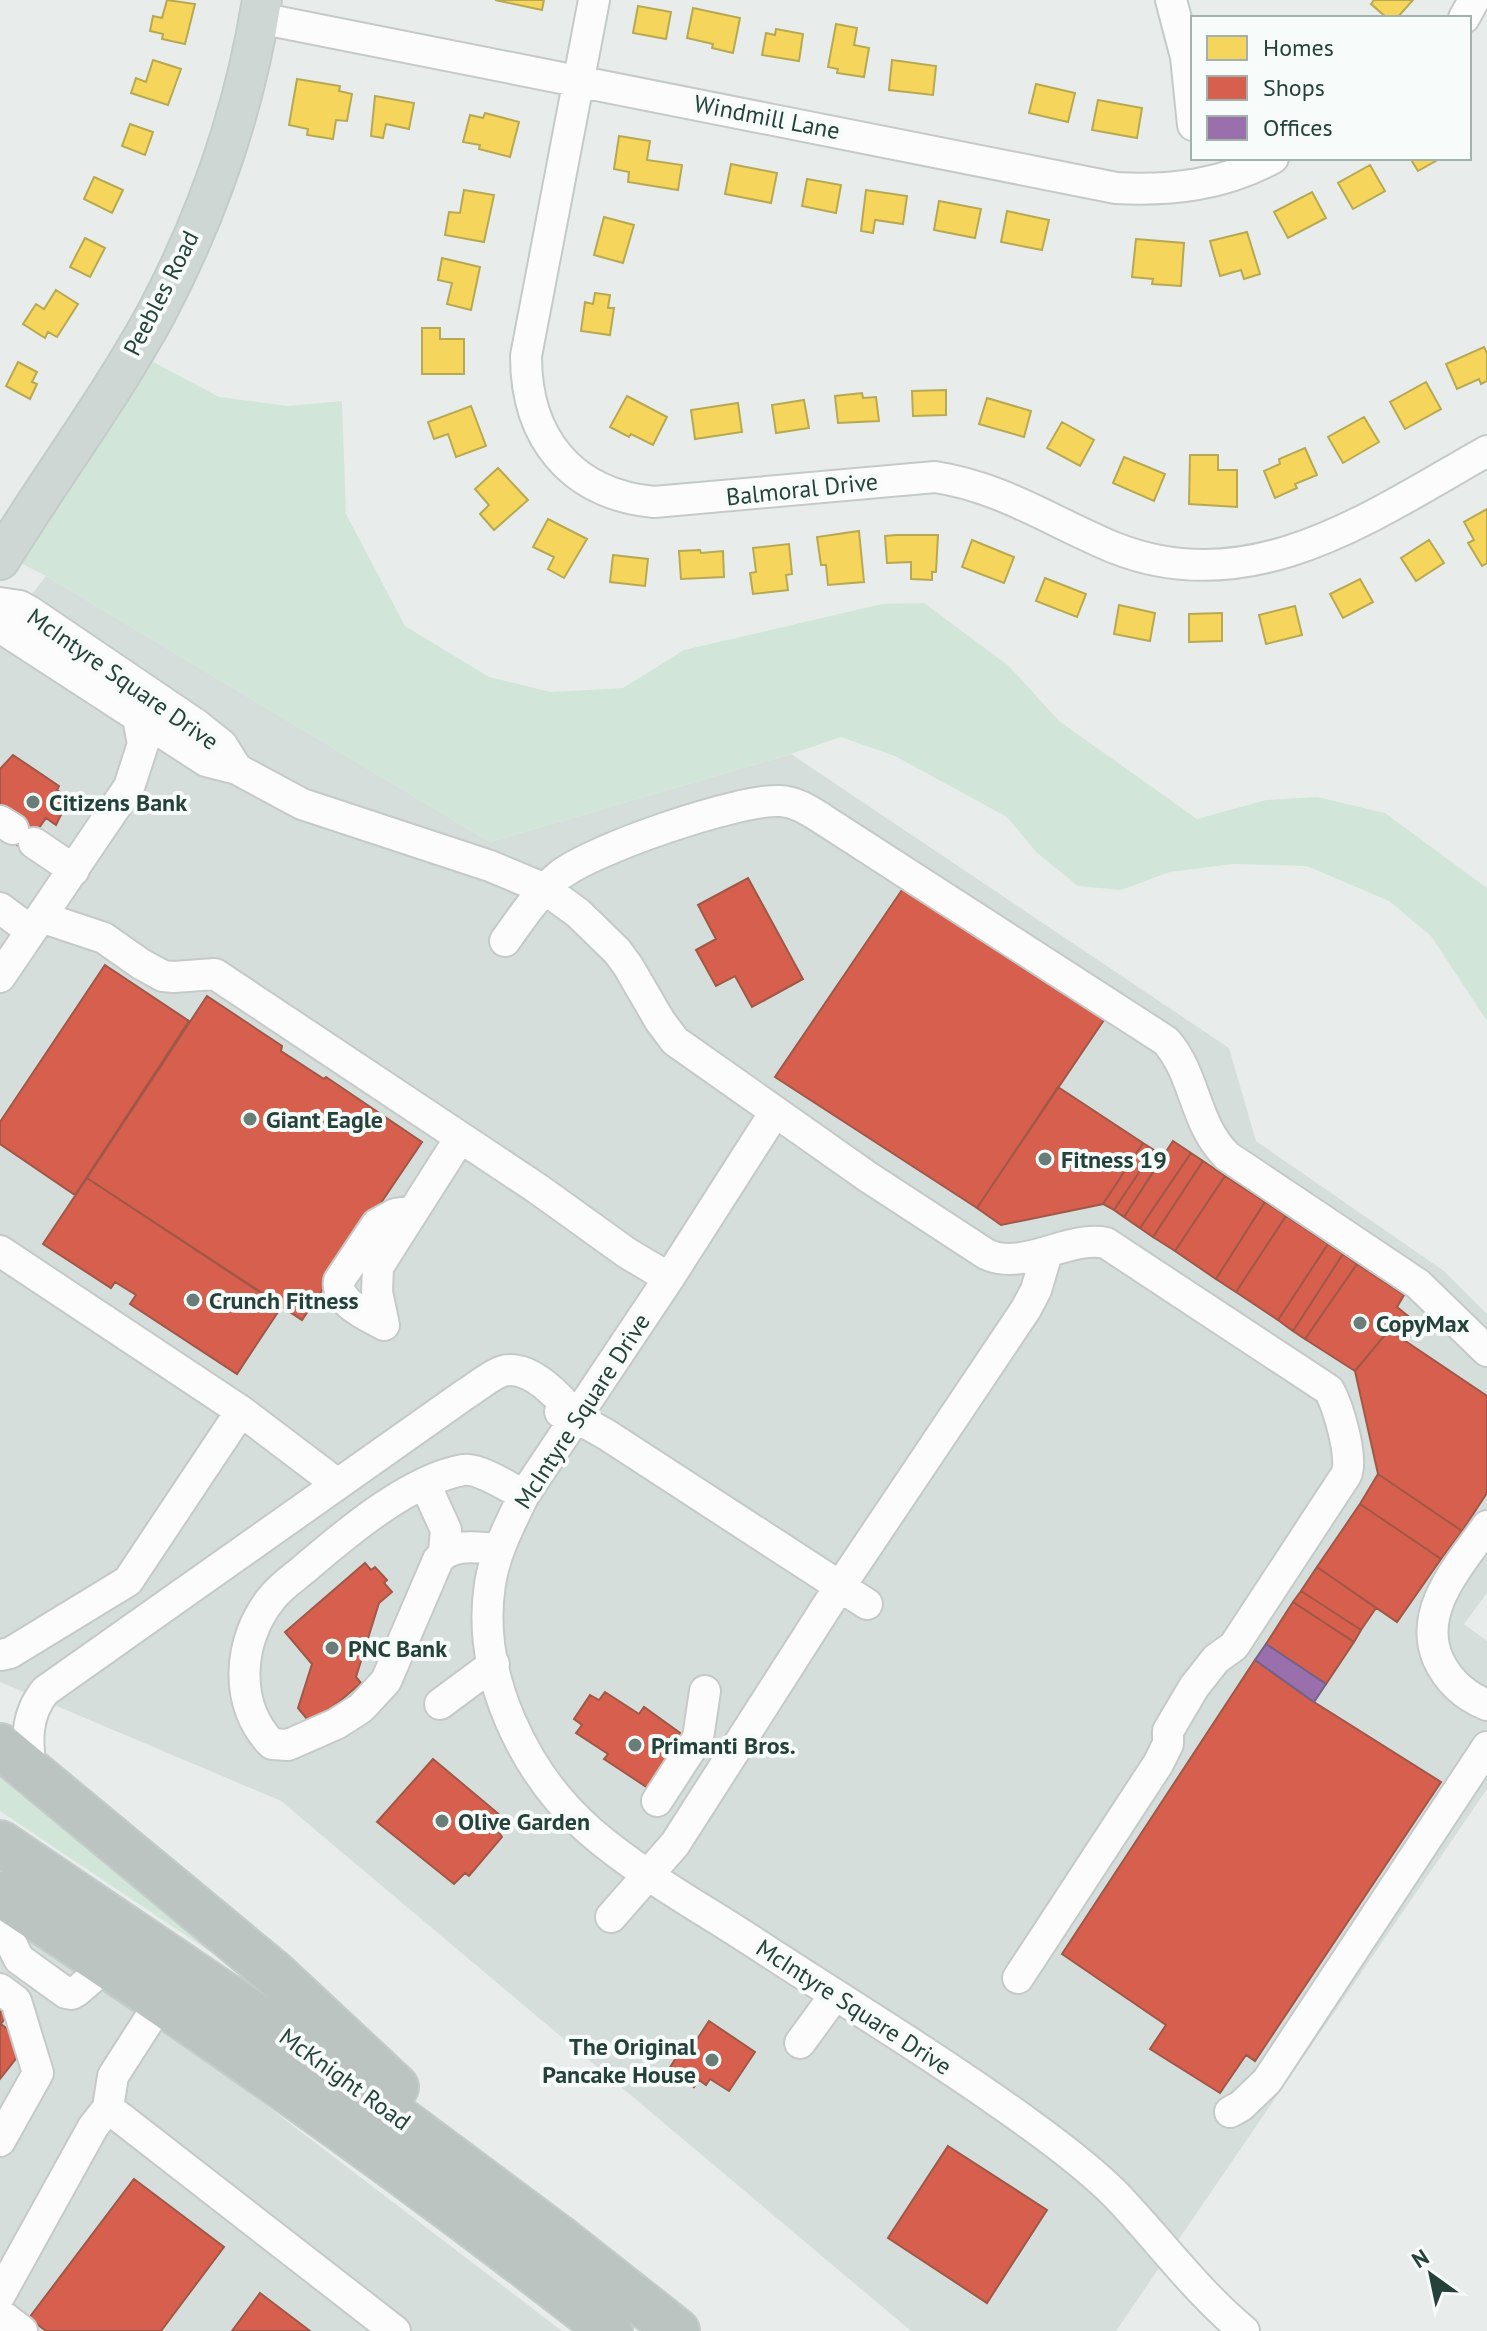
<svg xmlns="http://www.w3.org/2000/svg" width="1487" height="2331" font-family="'PT Sans',sans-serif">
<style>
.built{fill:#d6dedb}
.green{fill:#d1e6d8}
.homes{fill:#f6d55c;stroke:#b7a952;stroke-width:2}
.shops{fill:#d6604d;stroke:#a15747;stroke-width:2}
.offices{fill:#9970ab;stroke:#766289;stroke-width:2}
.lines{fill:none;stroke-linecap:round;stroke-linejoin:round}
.minor-casing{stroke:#c5cac8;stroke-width:34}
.major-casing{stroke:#c3ccc9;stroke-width:42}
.highway-casing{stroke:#c3ccc9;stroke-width:48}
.minor{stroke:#fcfcfc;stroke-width:30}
.major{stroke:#cfd7d5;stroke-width:38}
.highway{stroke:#bcc4c2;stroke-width:44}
.poi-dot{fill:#697e78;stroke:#f7fbf9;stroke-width:3}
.labels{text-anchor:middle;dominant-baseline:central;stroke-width:8;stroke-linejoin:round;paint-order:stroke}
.street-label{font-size:24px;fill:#24423a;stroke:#f7fbf9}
.poi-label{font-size:24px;font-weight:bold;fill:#24423a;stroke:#f7fbf9;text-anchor:start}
</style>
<rect width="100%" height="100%" fill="#e8edeb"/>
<path class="built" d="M46 576 490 842 791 754 1229 1048 1256 1141 1444 1271 1487 1314V1593L1464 1624 1487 1641V1789L1116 2331H911L281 1801 0 1682V635Z
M0 1917 195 2051 562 2331H0Z"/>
<path class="green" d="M133 351 219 397 288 406 342 401 346 514 405 626 489 677 551 692 623 688 684 650 882 604 924 603 1009 666 1059 721 1197 819 1266 800 1317 797 1385 813 1487 888V1021L1431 936 1389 901 1307 866 1234 864 1170 872 1121 890 1078 886 1037 853 1007 817 895 756 841 737 791 754 490 842 46 576 3 554Z
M0 1765 239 1967 215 1955 0 1811Z"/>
<path class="homes" d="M167 0 195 4 185 44 162 39 163 34 150 31 153 16 162 18Z
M495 0H544L542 10Z
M1374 0H1413L1397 18H1387L1371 4Z
M638 6 671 12 666 39 633 33Z
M693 8 740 18 733 53 712 48 713 44 687 38Z
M836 24 857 28 854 45 869 48 864 77 837 73 838 69 828 67Z
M776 29 803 34 799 61 762 55 766 33 775 35Z
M153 60 181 69 168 105 131 93 136 78 146 82Z
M892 60 936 66 933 95 889 90Z
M297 79 340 86 339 91 352 94 347 121 336 120 333 139 307 135 308 129 289 125Z
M1036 84 1075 93 1068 122 1029 113Z
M375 96 414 103 409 129 386 124 383 138 371 136Z
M1098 100 1142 108 1137 138 1092 130Z
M485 113 519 122 510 157 479 149 480 145 463 142 470 115 483 118Z
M130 124 153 132 145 155 122 146Z
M619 136 650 141 647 160 682 165 678 190 628 182 629 172 614 169Z
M1410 158H1441L1418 171Z
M731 164 777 173 771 203 725 194Z
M1370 165 1385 191 1353 209 1338 183Z
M94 177 123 190 112 213 84 199Z
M807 179 841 185 836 213 802 206Z
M464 190 494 195 484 242 445 235 449 212 460 213Z
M866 190 907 196 903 224 875 220 873 233 861 231Z
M1312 192 1326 218 1288 238 1274 212Z
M939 201 981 209 975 238 934 230Z
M1007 211 1049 220 1042 250 1001 242Z
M604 217 634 225 623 263 594 255Z
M1247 232 1260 274 1244 279 1241 270 1220 276 1210 241Z
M85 238 105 248 90 277 70 267Z
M1136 239 1184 243 1181 286 1152 284 1153 279 1132 277Z
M442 258 480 267 471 310 447 304 452 283 438 280Z
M56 290 78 304 57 337 48 332 45 338 23 324 36 304 44 309Z
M595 293 610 295 608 308H614L610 335 581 331 585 302 593 304Z
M422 328H440V339H464V374H422Z
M1484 347 1487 353V381L1481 384 1479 379 1457 389 1446 364Z
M18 362 37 372 32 382 37 384 30 399 6 386Z
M1426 382 1441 409 1405 429 1390 402Z
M946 390V415L913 416 912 391Z
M862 393 863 398 876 397 879 421 838 423 835 396Z
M627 396 667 417 653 445 631 434 629 437 610 427Z
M987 398 1031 411 1024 437 979 424Z
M804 400 809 428 776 433 772 405Z
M738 403 742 432 695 439 691 410Z
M471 406 486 446 456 457 448 434 434 439 428 422Z
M1364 417 1379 442 1343 463 1328 437Z
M1062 422 1094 440 1080 466 1047 448Z
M1305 448 1317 475 1295 484 1297 488 1275 498 1264 471 1280 464 1279 459Z
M1190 455H1218V470H1237V507L1189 504Z
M1124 457 1165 474 1154 501 1113 483Z
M498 468 528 500 494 530 480 514 489 505 475 489Z
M1487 509V563L1482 566 1468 543 1474 540 1464 522Z
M548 519 587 539 564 578 548 569 554 557 533 547Z
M859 531 864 582 828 585 826 565H821L817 537Z
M896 535H938L936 572H932V580L911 579V562L887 563 885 536Z
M972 540 1014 557 1004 583 962 567Z
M1429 540 1444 563 1416 581 1401 558Z
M789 544 792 574 786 575 788 590 753 594 750 573 756 572 753 548Z
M700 550 701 553 723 551 724 577 681 579 679 551Z
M613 555 648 559 645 586 610 582Z
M1045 578 1086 594 1077 617 1036 601Z
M1360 579 1373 602 1343 618 1330 594Z
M1119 605 1155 613 1150 641 1114 634Z
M1295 606 1302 635 1266 644 1259 615Z
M1222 613V641L1189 642V614Z"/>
<path class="shops" d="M13 755 59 786 57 790 69 798 56 825 46 818 39 828 42 830 27 852 7 838 0 807V769Z
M748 878 803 979 752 1007 735 976 716 986 696 950 716 939 698 905Z
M908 881 1110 1011 977 1208 775 1077Z
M105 965 189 1021 75 1195 0 1144V1122Z
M207 996 282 1046 281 1051 324 1079 326 1077 422 1142 302 1320 87 1178Z
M1058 1087 1143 1143 1103 1204 1001 1225 977 1208Z
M1173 1141 1191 1153 1140 1228 1124 1217Z
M1143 1143 1154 1150 1114 1210 1103 1204Z
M1154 1150 1163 1157 1124 1217 1114 1210Z
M1191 1153 1203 1161 1153 1237 1140 1228Z
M1203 1161 1225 1176 1175 1251 1153 1237Z
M1225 1176 1265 1202 1216 1279 1175 1251Z
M87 1178 282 1306 237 1374 130 1304 136 1295 115 1282 111 1288 43 1244Z
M1265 1202 1286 1216 1236 1292 1216 1279Z
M1286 1216 1328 1244 1278 1320 1236 1292Z
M1328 1244 1343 1254 1293 1331 1278 1320Z
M1343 1254 1357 1264 1305 1339 1293 1331Z
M1357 1264 1404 1295 1397 1307 1408 1316 1394 1333 1389 1330 1355 1371 1305 1339Z
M1389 1330 1487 1396V1493L1462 1531 1378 1474 1355 1371Z
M1378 1474 1462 1531 1441 1559 1360 1504Z
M1360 1504 1441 1559 1397 1622 1317 1567Z
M365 1563 371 1570 375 1567 387 1580 384 1583 392 1592 379 1603 356 1677 361 1683 312 1725 298 1708 312 1664 285 1632Z
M1317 1567 1376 1608 1361 1630 1301 1591Z
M1301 1591 1361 1630 1354 1642 1293 1602Z
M1293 1602 1354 1642 1326 1684 1266 1644Z
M1255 1660 1314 1702 1441 1782 1255 2061 1246 2055 1220 2093 1150 2049 1166 2025 1062 1954Z
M605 1692 639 1714 644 1707 683 1735 648 1788 604 1759 608 1754 576 1733 582 1725 574 1719 590 1695 599 1700Z
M433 1759 507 1821 498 1831 502 1837 469 1876 465 1873 454 1884 377 1822Z
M0 2007 8 2014 1 2024 20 2039 22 2051 0 2079Z
M709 2021 755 2052 729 2091 710 2079 706 2085 699 2080 694 2087 669 2069 687 2040 694 2044Z
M948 2146 1047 2210 987 2303 888 2238Z
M134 2179 224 2247 161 2331H46L29 2318Z
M260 2293 310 2331H232Z"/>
<path class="offices" d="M1266 1644 1326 1684 1314 1702 1255 1660Z"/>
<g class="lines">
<defs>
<path id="minor" d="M594 0 526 356C526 438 571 494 654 502L935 477C1002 487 1054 523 1115 548 1252 602 1372 516 1487 451
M1171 0 1186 57 1193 125
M259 18 1116 188C1172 191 1223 185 1273 158
M1464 18 1474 0
M0 603 20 606 29 611 197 725 222 745 237 769
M0 627 206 761 237 769 302 804 490 866 545 889 578 913 617 951 628 966 660 1021 675 1041 868 1177 986 1254C1024 1272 1067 1235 1106 1243L1329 1390C1338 1406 1354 1459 1346 1475L1234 1646 1216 1659 1194 1687 1168 1731V1744L1158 1764 1018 1978
M0 821 13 829
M34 843 74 870
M0 908 31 931
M41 917 104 938 141 964 163 976 174 977 215 974 538 1189 627 1253 669 1278
M505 941C522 917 538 893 560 875 593 849 738 799 780 801 797 802 810 811 824 820L1166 1041C1196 1075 1194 1124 1227 1156L1418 1284 1487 1351
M0 977 129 787 143 744 138 718
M775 1112 669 1278 524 1495C510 1524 495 1552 490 1584 476 1674 524 1774 591 1832 641 1875 700 1907 755 1943 848 2004 943 2061 1032 2126 1061 2147 1091 2170 1116 2195 1159 2240 1196 2291 1244 2331
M0 1251 241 1411 336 1483
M384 1325 377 1292 378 1267 460 1138
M384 1325C368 1316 336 1303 339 1281L377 1224 395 1214 413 1211
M560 1412 577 1418 607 1435 867 1604
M425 1484 446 1530 444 1551
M1487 1526C1460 1565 1417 1610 1438 1659 1448 1681 1465 1696 1487 1705
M499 1549C478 1548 452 1542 438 1560L386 1681 361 1708 336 1724 288 1745 272 1744C233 1705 238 1640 271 1599 279 1588 292 1579 303 1570 344 1535 408 1480 463 1470 478 1467 510 1488 524 1495
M0 1655 10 1653 128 1581 241 1411
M440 1704 494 1664
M31 1771C27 1742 25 1716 45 1691L464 1395C476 1388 490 1375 503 1371 531 1364 562 1400 577 1418
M657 1801 698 1738 705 1691
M611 1917 675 1844 827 1606 1026 1309 1036 1290 1047 1253
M0 1933 11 1943 19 1959 66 1993 72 1994 77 1991 107 1965
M0 1989 16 2001 38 2073 0 2141
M800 2043 835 1995
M108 2108 395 2331
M1230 2112 1241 2106 1267 2081 1487 1747
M0 2295 93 2127 108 2108 113 2076 161 2001
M0 2314 22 2331"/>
<path id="major" d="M0 560C51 477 111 397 157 312 208 215 245 108 262 0"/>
<path id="highway" d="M0 1746 275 1974 396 2087
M0 1843 312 2054 563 2241 677 2331
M0 1894C209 2032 413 2176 610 2331"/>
</defs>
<use href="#minor" class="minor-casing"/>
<use href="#major" class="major-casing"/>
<use href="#highway" class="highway-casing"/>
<use href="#minor" class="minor"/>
<use href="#major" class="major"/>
<use href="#highway" class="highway"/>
</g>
<g class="poi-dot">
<circle cx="33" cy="802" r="8"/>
<circle cx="250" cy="1119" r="8"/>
<circle cx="1045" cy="1159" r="8"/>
<circle cx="193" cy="1300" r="8"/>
<circle cx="1360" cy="1323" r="8"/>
<circle cx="332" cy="1648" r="8"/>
<circle cx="635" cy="1745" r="8"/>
<circle cx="442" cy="1821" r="8"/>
<circle cx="712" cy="2060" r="8"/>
</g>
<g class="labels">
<g class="street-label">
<text transform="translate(767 117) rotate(11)">Windmill Lane</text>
<text transform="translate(161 293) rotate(-63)">Peebles Road</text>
<text transform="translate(802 489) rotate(-6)">Balmoral Drive</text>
<text transform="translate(123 679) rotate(35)">McIntyre Square Drive</text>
<text transform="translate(582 1411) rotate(-57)">McIntyre Square Drive</text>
<text transform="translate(854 2007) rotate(33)">McIntyre Square Drive</text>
<text transform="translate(345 2079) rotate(36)">McKnight Road</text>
</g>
<g class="poi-label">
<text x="49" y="802">Citizens Bank</text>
<text x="266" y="1119">Giant Eagle</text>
<text x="1061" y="1159">Fitness 19</text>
<text x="209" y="1300">Crunch Fitness</text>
<text x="1376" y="1323">CopyMax</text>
<text x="348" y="1648">PNC Bank</text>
<text x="651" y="1745">Primanti Bros.</text>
<text x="458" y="1821">Olive Garden</text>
<text x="696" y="2046" text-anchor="end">The Original<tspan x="696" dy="28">Pancake House</tspan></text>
</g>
</g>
<rect x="1191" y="16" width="280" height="144" fill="#f7fbf9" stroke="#a3b1ad" stroke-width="2"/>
<rect x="1207" y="36" width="40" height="24" fill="#f6d55c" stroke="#a3b1ad" stroke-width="2"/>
<text x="1263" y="56" font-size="24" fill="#24423a">Homes</text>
<rect x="1207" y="76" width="40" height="24" fill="#d6604d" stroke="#a3b1ad" stroke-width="2"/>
<text x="1263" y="96" font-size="24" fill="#24423a">Shops</text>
<rect x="1207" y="116" width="40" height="24" fill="#9970ab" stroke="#a3b1ad" stroke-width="2"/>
<text x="1263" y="136" font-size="24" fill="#24423a">Offices</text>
<g transform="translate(1431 2275) rotate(327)" stroke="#f7fbf9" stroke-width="6" paint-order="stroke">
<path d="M0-6L14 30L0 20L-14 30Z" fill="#24423a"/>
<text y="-12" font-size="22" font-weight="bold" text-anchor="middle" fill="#24423a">N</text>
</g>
</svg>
